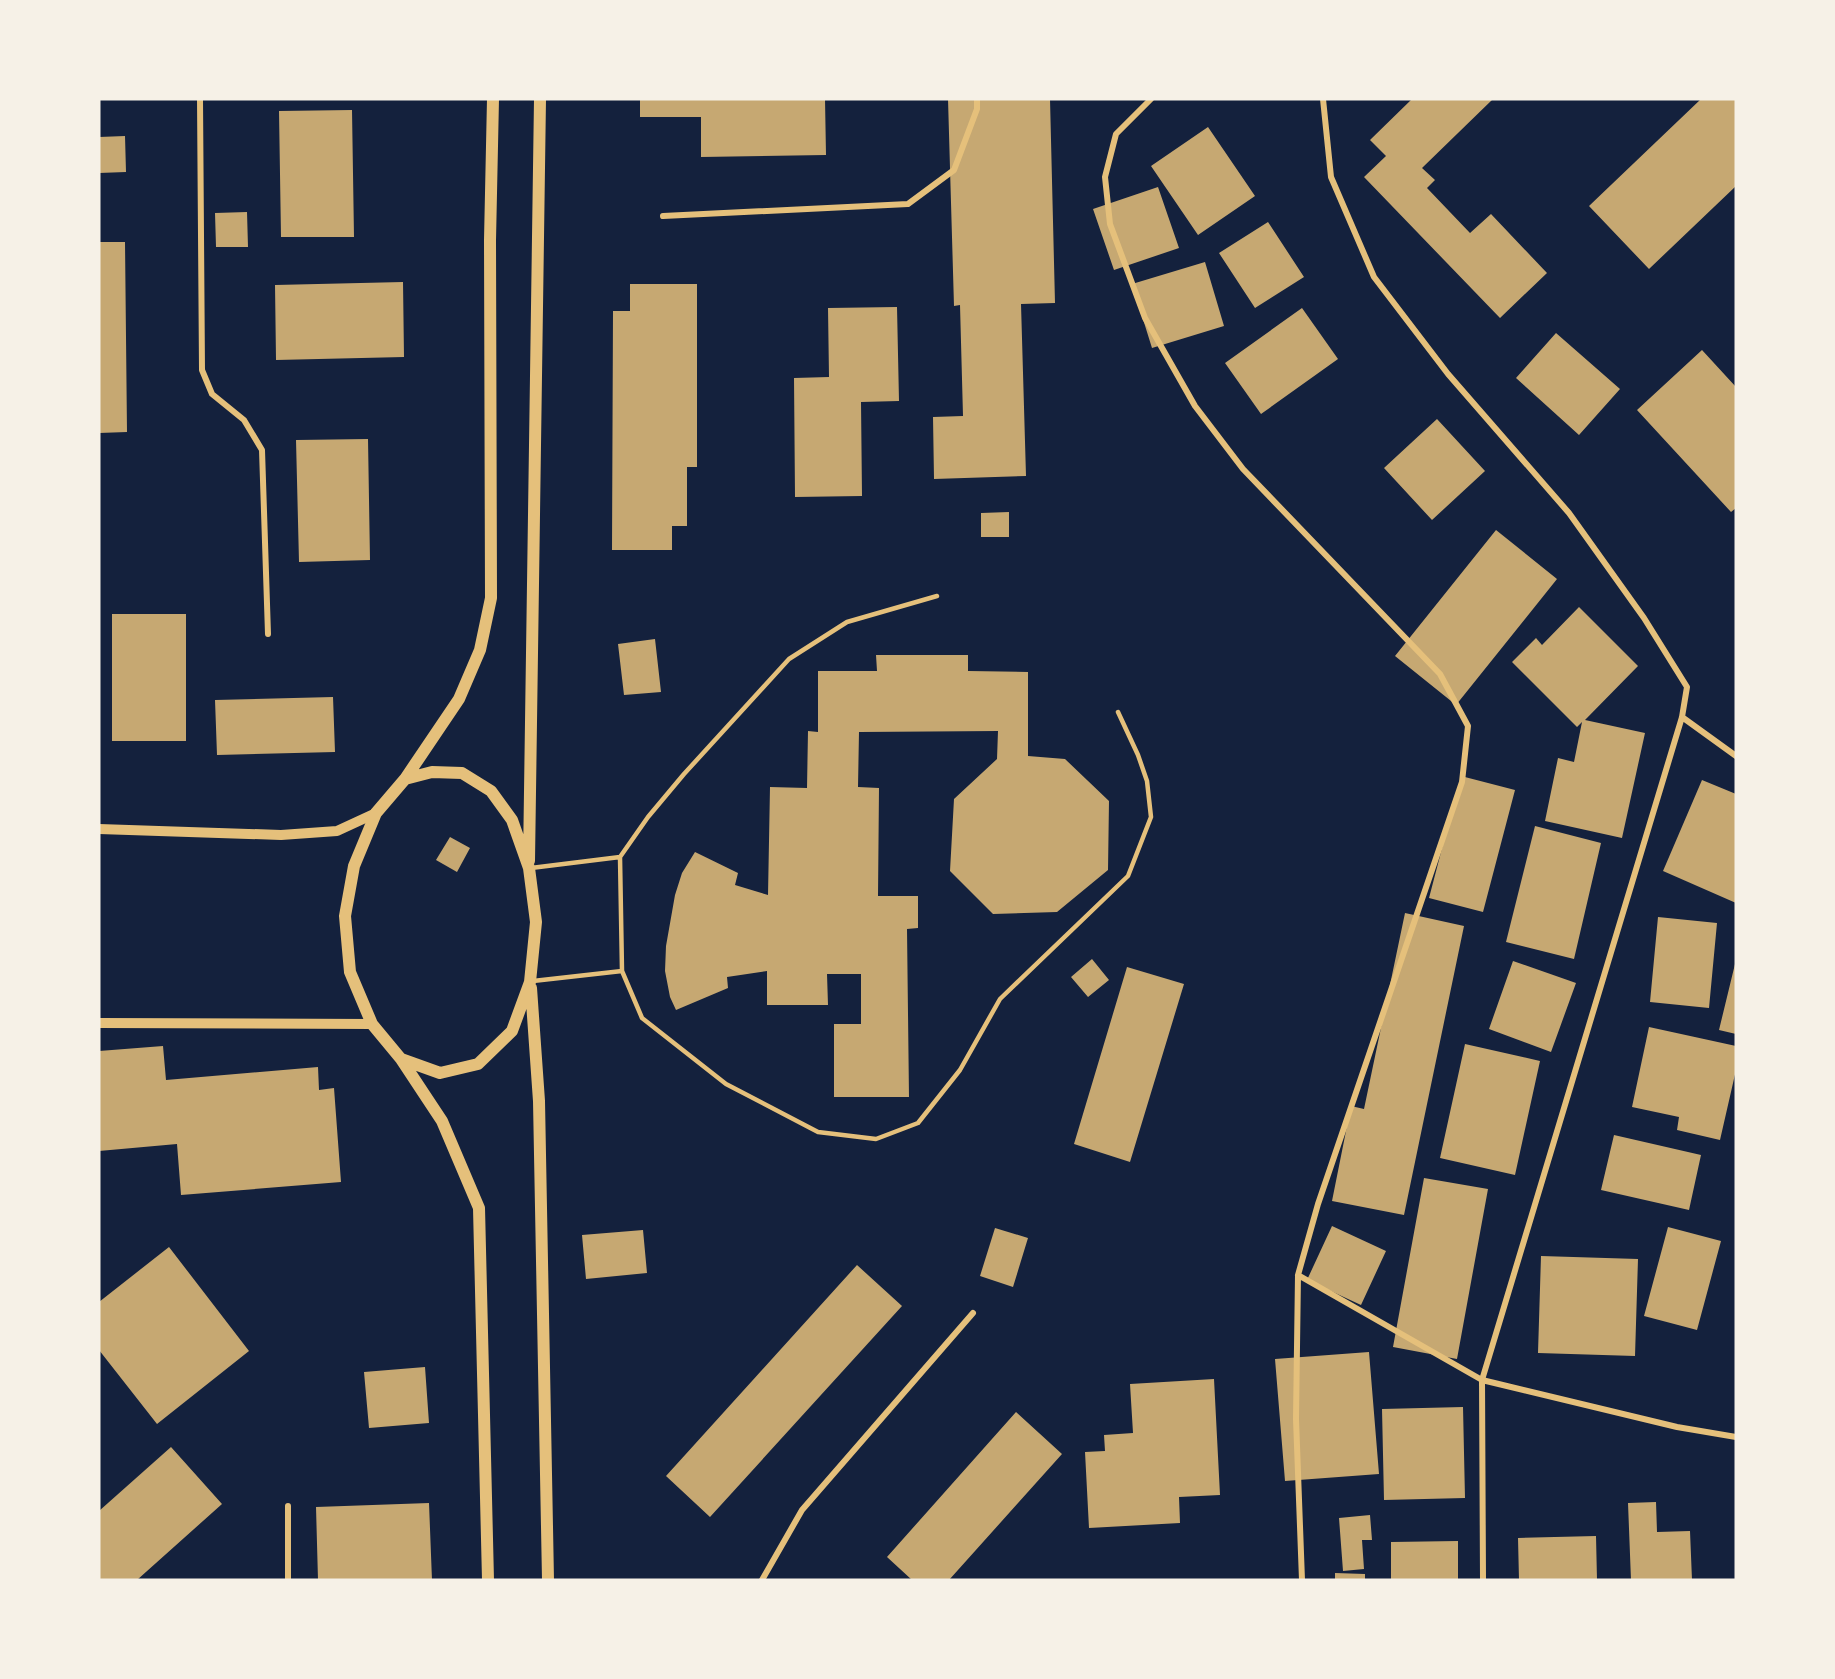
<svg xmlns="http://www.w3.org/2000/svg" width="1835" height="1679" font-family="Georgia,serif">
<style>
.building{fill:#c6a872}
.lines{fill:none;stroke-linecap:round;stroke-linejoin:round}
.service{stroke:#e5c07b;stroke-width:4.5}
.minor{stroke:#e5c07b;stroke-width:6}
.tertiary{stroke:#e5c07b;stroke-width:10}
.secondary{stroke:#e5c07b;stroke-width:12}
</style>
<rect width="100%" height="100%" fill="#14213d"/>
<path class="building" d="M640 99H825L826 155 701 157V117H640Z
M948 99H1050L1055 303 1021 304 1026 476 934 479 933 417 963 416 960 305 954 306Z
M1412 99H1493L1422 168 1435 180 1427 188 1470 233 1491 214 1547 273 1500 318 1364 177 1386 156 1370 140Z
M1701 99H1736V186L1649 269 1589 206Z
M352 110 354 237H281L279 111Z
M1208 127 1255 196 1198 235 1151 166Z
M125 136 126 172 99 173V137Z
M1158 187 1179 248 1114 270 1093 209Z
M247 212 248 247H216L215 213Z
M1268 222 1304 277 1255 308 1219 253Z
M99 242H125L127 432 99 433Z
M1205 262 1224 326 1152 348 1132 284Z
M403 282 404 357 276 360 275 285Z
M630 284H697V467H687V526H672V550H612L613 311H630Z
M897 307 899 401 861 402 862 496 795 497 794 378 829 377 828 308Z
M1302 308 1338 359 1261 414 1225 363Z
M1556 333 1620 389 1579 435 1516 378Z
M1702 350 1736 387V508L1731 512 1637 410Z
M1437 419 1485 471 1432 520 1384 468Z
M368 439 370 560 299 562 296 440Z
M1009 512V537H981V513Z
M1496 530 1557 579 1456 705 1395 656Z
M1579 607 1638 666 1585 720 1645 733 1622 838 1545 821 1558 758 1574 762 1582 722 1577 727 1512 662 1536 638 1542 645Z
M112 614H186V741H112Z
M655 639 661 692 624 695 618 644Z
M876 655H968V671L1028 672V756L1065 759 1109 801 1108 870 1057 912 993 914 950 871 954 799 997 759 998 731 859 732 858 787 879 788 878 896H918V928L907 929 909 1097H834V1024H861V974H827L828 1005H767V971L727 977 728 988 676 1010 670 997 665 971 666 946 675 895 682 873 695 852 738 873 735 885 768 895 770 787 807 788 808 731 818 732V671H877Z
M333 697 335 752 217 755 215 700Z
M1461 776 1515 790 1483 912 1429 898Z
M1702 780 1736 794V903L1663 871Z
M1535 826 1601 843 1574 959 1506 942Z
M450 837 470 848 457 872 436 860Z
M1405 913 1464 926 1404 1215 1332 1201 1351 1106 1364 1109Z
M1658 917 1717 923 1709 1008 1650 1002Z
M1092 959 1109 980 1088 997 1071 977Z
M1513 961 1576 983 1551 1052 1489 1029Z
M1735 964H1736V1034L1719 1030Z
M1127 967 1184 984 1130 1162 1074 1144Z
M1649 1027 1736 1046V1070L1720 1140 1677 1130 1679 1117 1632 1107Z
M1465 1044 1540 1061 1515 1175 1440 1158Z
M163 1046 166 1080 318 1067 319 1090 334 1088 341 1182 181 1195 177 1144 99 1151V1051Z
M1614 1135 1701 1155 1689 1210 1601 1190Z
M1424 1178 1488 1189 1457 1359 1393 1347Z
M1332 1226 1386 1251 1361 1305 1307 1280Z
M1668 1227 1721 1241 1697 1330 1644 1316Z
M995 1228 1028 1238 1013 1287 980 1276Z
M643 1230 647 1273 586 1279 582 1235Z
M169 1247 249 1351 157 1424 99 1350V1302Z
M1541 1256 1638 1259 1635 1356 1538 1353Z
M857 1265 902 1306 710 1517 666 1476Z
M1369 1352 1379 1474 1285 1481 1275 1359Z
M425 1367 429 1423 369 1428 364 1372Z
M1214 1379 1220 1495 1179 1497 1180 1523 1089 1528 1085 1452 1105 1451 1104 1435 1133 1433 1130 1384Z
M1463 1407 1465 1498 1384 1500 1382 1409Z
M1016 1412 1062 1454 949 1580H912L887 1557Z
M171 1447 222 1504 137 1580H99V1511Z
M1656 1502 1657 1532 1690 1531 1692 1580H1631L1628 1503Z
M429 1503 432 1580H318L316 1507Z
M1370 1515 1372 1540H1362L1364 1569 1343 1571 1339 1518Z
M1596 1536 1597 1580H1519L1518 1538Z
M1458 1541V1580H1391V1542Z
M1335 1573 1365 1574V1580H1335Z"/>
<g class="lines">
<path class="service" d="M620 857 622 971
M531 868 620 857 648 817 684 774 789 659 847 622 937 596
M533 981 622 971 642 1018 726 1084 818 1132 876 1139 918 1123 960 1070 1000 999 1128 876 1151 817 1147 781 1138 755 1118 712"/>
<path class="minor" d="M200 99 202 370 212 394 244 420 262 450 268 634
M1151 99 1116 134 1105 177 1110 224 1145 318 1195 406 1243 469 1440 674 1468 726 1462 782 1318 1204 1298 1275 1296 1419 1302 1580
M1323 99 1331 177 1374 277 1448 374 1569 513 1644 618 1687 687 1682 717 1482 1380 1483 1580
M663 216 908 204 954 170 977 109V99
M1682 717 1736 756
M1298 1275 1482 1380 1677 1427 1736 1437
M288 1580V1506
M762 1580 802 1510 973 1313"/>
<path class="tertiary" d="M99 829 281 835 337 831 376 813
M99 1023 372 1024"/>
<path class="secondary" d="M432 772 462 773 491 791 512 820 529 868 536 922 530 982 512 1031 478 1064 440 1073 401 1059 372 1024 350 972 345 916 354 866 376 813 405 779Z
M405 779 459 699 480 650 491 598 490 240 493 99
M529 861 540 99
M531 988 539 1101 548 1580
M401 1059 442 1121 479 1208 488 1580"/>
</g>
<rect width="1835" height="1679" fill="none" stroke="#f6f1e7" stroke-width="201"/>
</svg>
